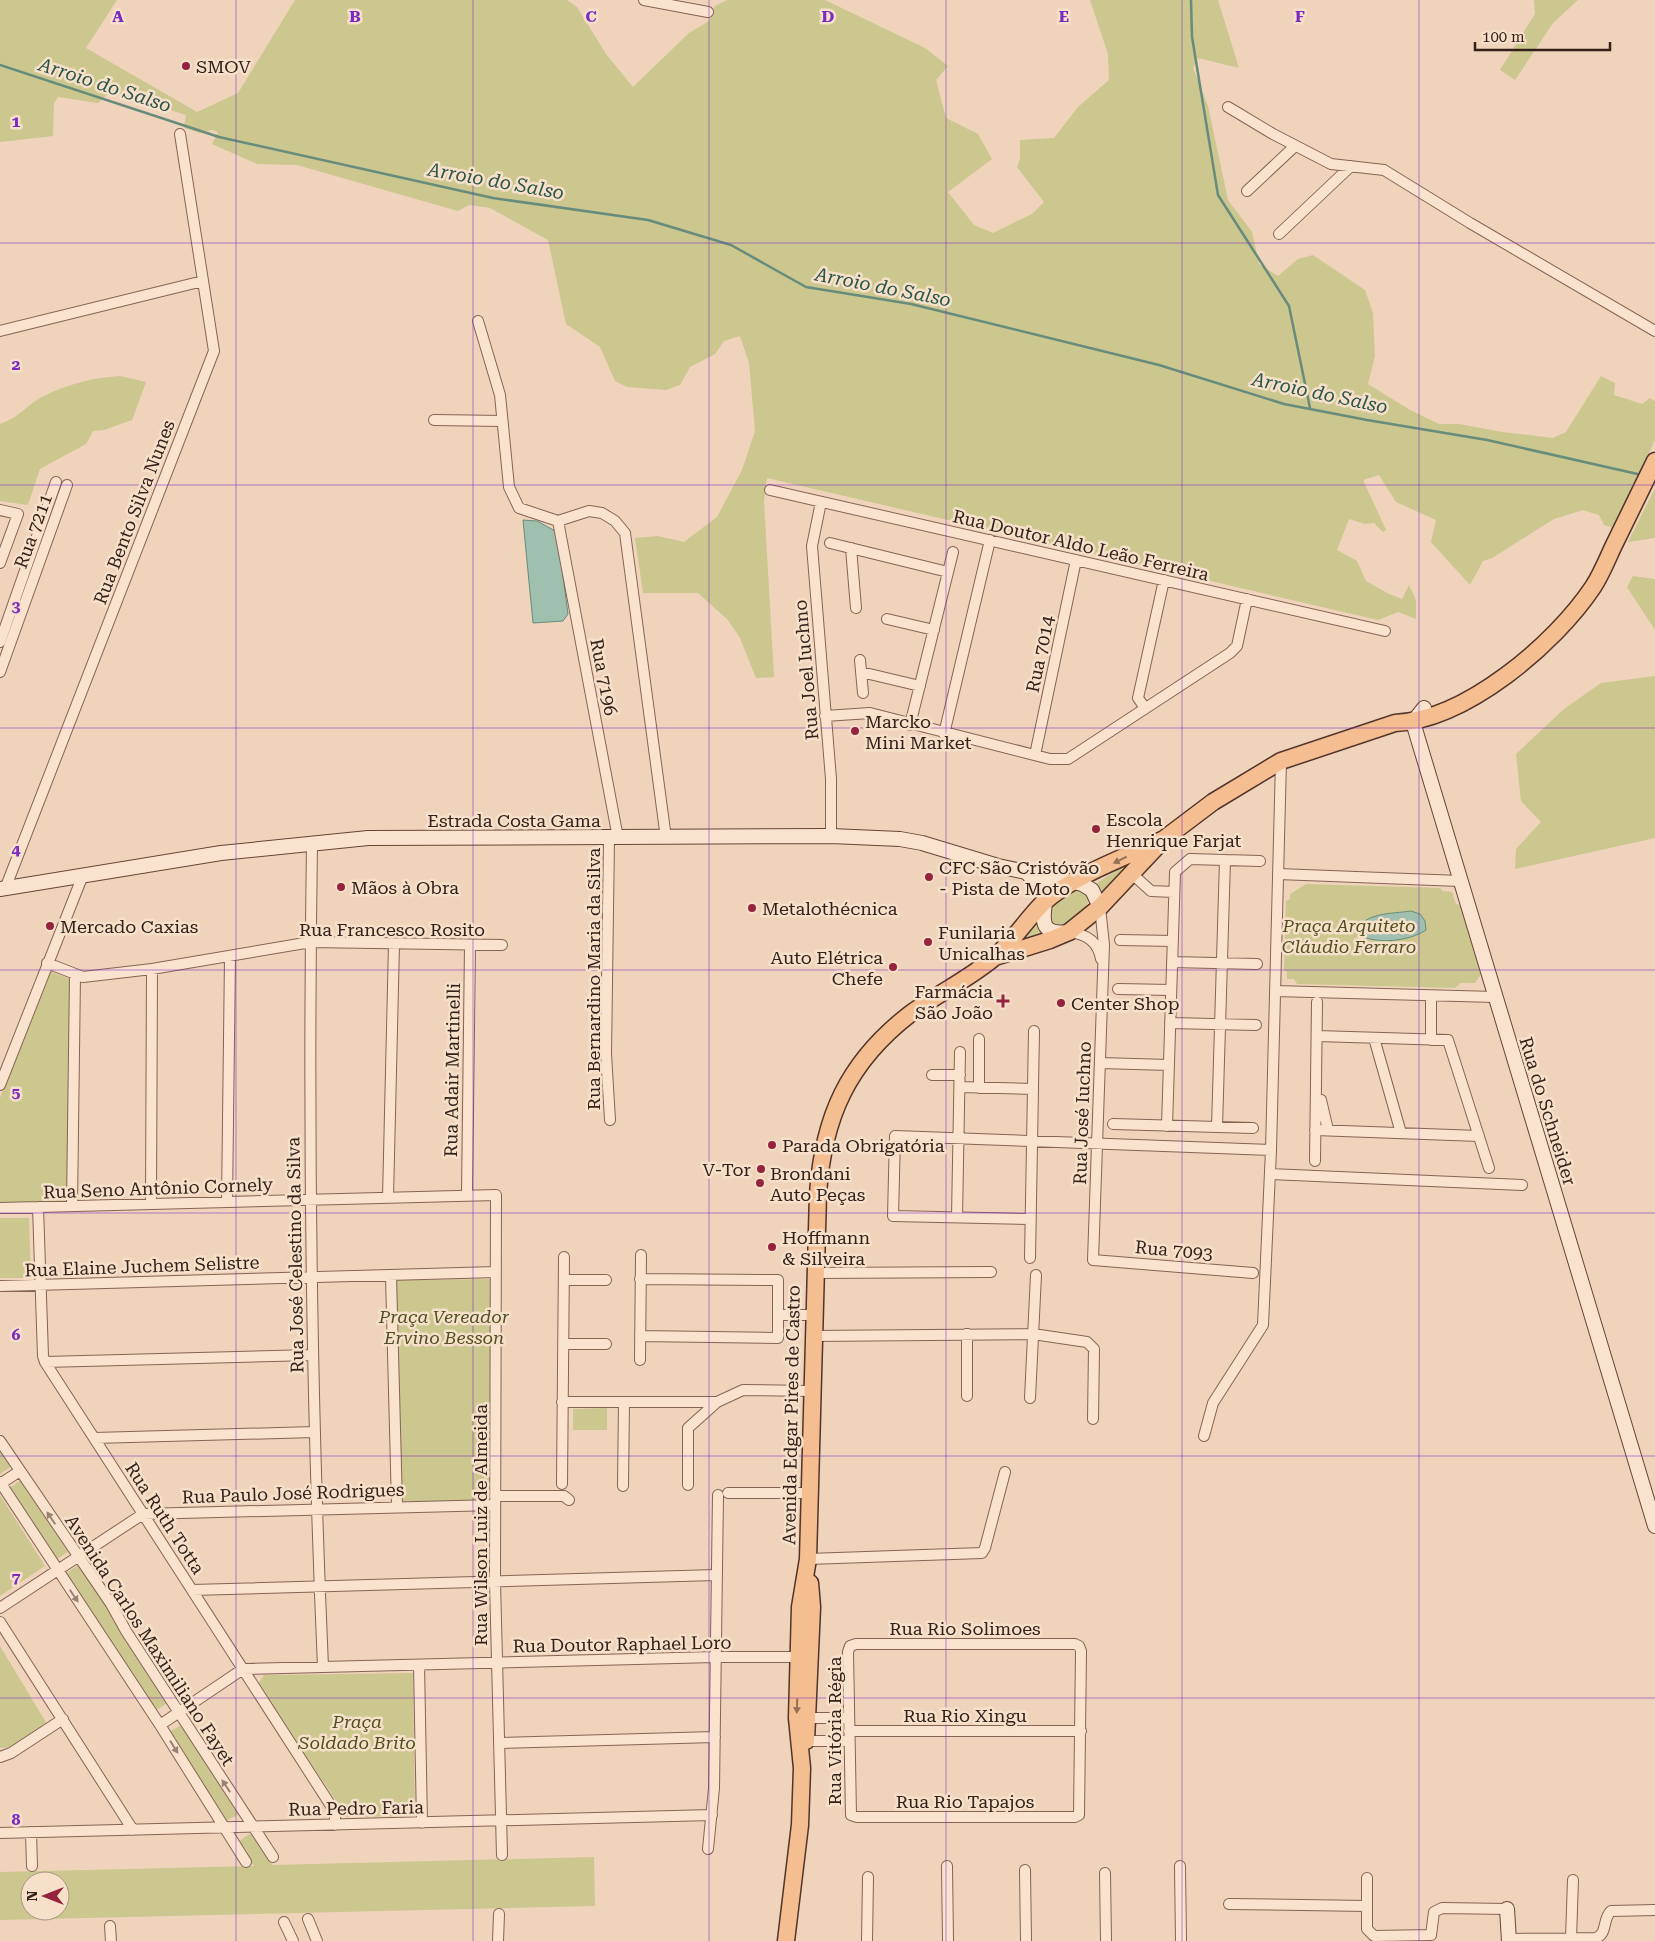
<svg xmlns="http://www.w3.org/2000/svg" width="1655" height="1941" font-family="'Roboto Serif',serif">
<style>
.green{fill:#ccc68f;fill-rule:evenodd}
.water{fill:#9fbfaf;stroke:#678c7b}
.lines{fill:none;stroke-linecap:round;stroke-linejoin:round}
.stream{stroke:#678c7b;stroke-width:2.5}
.street-casing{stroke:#866455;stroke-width:12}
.secondary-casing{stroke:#674538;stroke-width:16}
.primary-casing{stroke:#53342a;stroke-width:19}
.street{stroke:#fae3ce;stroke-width:10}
.secondary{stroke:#fae3ce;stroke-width:14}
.primary{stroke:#f5be90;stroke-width:16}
.oneway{fill:#947055}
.oneway2{fill:#978274}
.grid{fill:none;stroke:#7b2cbf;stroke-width:1;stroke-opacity:0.55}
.poi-dot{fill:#96233e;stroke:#f6e0ca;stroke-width:2}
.labels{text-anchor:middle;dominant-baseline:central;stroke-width:5;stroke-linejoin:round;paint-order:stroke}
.poi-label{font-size:18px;fill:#34211a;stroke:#f6e0ca;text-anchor:start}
.street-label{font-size:18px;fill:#34211a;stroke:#f6e0ca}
.park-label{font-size:18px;font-style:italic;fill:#505120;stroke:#f6e0ca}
.water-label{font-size:19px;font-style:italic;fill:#295548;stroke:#f6e0ca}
.grid-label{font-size:16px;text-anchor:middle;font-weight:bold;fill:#7b2cbf;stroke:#f6e0ca;stroke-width:5;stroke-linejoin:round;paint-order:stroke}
</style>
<rect width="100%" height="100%" fill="#efd3bb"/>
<path class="green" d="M0 0H117L86 48 197 112 238 93 295 0H567L577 7 606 54 633 87 689 33 709 21 715 6 727 0H825L925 48 948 66 936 80 946 118 978 134 992 159 948 192 974 225 993 233 1032 214 1044 202 1017 167 1020 159V140L1054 138 1078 107 1109 80 1108 54 1090 0H1218L1239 68 1198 58 1193 68 1208 106 1228 200 1252 232 1259 264 1278 276 1298 259 1313 255 1365 290 1373 313 1375 356 1368 384 1410 410 1439 424H1459L1502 432 1553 438 1566 432 1601 376 1615 383 1614 395 1642 404 1650 398 1655 401V440L1614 528 1604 525 1599 515 1583 510 1554 519 1492 558 1483 561 1470 585 1431 542 1436 520 1396 502 1379 475 1363 480 1386 530 1383 532 1374 523 1365 524 1349 519 1337 550 1357 561 1366 581 1389 594 1402 599 1409 585 1416 600V619L1398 612 1378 620 767 478 764 501 774 677 756 678 740 638 728 620 698 593H643L635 538 658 536 684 542 717 517 742 470 755 431 749 363 740 336 724 341 715 354 690 367 680 385 666 390 627 387 615 381 600 347 566 324 548 240 490 208 469 205 458 211 297 165 257 164 212 144 218 132 212 130 200 133 184 128 186 115 111 91 98 103 58 97 54 103 53 136 0 142Z
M1534 0H1578L1553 23 1515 80 1500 70 1535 14Z
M120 376 146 382 132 420 104 430 93 431 86 444 40 469 28 505 0 501V424C22 416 25 406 42 397 67 384 92 378 120 376Z
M1655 488V538L1628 542Z
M1633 576 1655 579V630L1627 587Z
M1655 676V838L1515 869 1516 849 1541 822 1521 801 1516 754 1564 709 1601 683Z
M1131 861 1135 865 1102 898 1094 885Z
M1306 884 1440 888 1443 891 1452 892 1456 904 1460 905 1481 974 1475 983H1461L1455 988 1297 984 1294 979H1287V972L1284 970 1286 901 1290 899V894Z
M1080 890 1088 896C1091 910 1068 927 1055 924L1050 919 1052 906 1073 891Z
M1038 917 1047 931 1014 945Z
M49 971 70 979 67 1202 0 1204V1098Z
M0 1218H29L31 1278H0Z
M491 1279 489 1500 402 1502 396 1280Z
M607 1408V1430H573V1409Z
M0 1447 12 1466 0 1474Z
M21 1480 68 1552 55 1560 8 1489Z
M0 1495 45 1566 0 1596Z
M78 1565 107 1605 167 1703 155 1711 65 1574Z
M0 1646 47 1724 12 1747 0 1748Z
M413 1673 415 1816 347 1817 258 1684 264 1675Z
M181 1725 239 1814 226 1821 169 1732Z
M251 1833 273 1865 594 1857 595 1906 0 1920V1872L254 1866 239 1841ZM30 1881H60V1911H30Z"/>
<path class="water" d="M523 520 537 521 557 532 568 614 563 621 533 623Z
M1411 911 1420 914 1425 921 1426 930C1408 942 1377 944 1358 935L1356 931C1366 912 1391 914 1411 911Z"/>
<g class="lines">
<path class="stream" d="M1191 0 1192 37 1218 195 1289 306 1310 408
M0 65 219 137 493 198 648 220 731 245 806 287 911 304 1159 365 1284 404 1367 420 1487 440 1642 475"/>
<defs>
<path id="street" d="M644 0 708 12
M1228 107 1273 134 1331 164 1384 170 1470 223 1655 331
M1247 191 1295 146
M1279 234 1351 166
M478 321 500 395 509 487 519 508 558 521 589 511 602 513 615 521 625 533 666 838
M0 331 203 281
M434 420 502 421
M770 490 1385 631
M821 502 812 546 831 779V836
M0 510 18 514 0 563
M558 521 618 838
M830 543 948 572
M851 548 856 608
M887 619 934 630
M0 642 56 482
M860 660 863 693
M0 672 67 485
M861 672 920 686
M1145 708 1138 698 1164 580
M825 716 870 713 1050 759H1068L1230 653 1237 646 1247 599
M910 725 953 552
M944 734 990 540
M1035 755 1076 560
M609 839 606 1054 610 1120
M312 842C308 1117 311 1392 323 1667
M1131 873 1151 891 1174 892
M1278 874 1460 881
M5 889 214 351 180 134
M1100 907 1104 945 1093 1260 1253 1273
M1069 932C1086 934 1098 941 1101 959
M1120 940 1173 941
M1172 962 1257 964
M47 963 83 977 152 969 311 942 502 945
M1118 989 1171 990
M1275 991 1495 997
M1170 1023 1256 1025
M1317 1036 1448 1040 1489 1168
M1374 1038 1401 1133
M1431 1040V996
M1100 1063 1169 1065
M932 1075H960
M0 1085 83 875
M960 1087 1033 1089
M979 1088V1039
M1316 1100H1321L1328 1130
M1113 1124 1253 1128
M1167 1126 1175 872 1190 859 1260 861
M1217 1127 1225 860
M1315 1130 1479 1136
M1315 1161 1317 1002
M1270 1174 1522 1185
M467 1195 470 945
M388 1198 394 944
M227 1202 230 957
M151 1204 152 969
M72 1206 75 975
M38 1207 43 1356 45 1362 335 1812V1825
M0 1208 496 1195 495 1582 502 1855
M957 1217 960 1052
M1030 1219 893 1216 895 1136 1271 1150
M1030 1258 1034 1031
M815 1273 991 1272
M391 1276 397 1506
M564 1280H606
M0 1286 496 1272
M778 1315H813
M640 1336 778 1338V1280L640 1279
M813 1336 1033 1334 1087 1342 1094 1349 1093 1419
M563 1344H606
M640 1360 641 1255
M45 1362 312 1355
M967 1396V1334
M1030 1398 1036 1275
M562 1402H717
M1204 1436 1213 1403 1263 1325 1271 1150 1281 761
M94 1438 314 1432
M0 1441 111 1604 126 1631 273 1857
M0 1482 160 1725 246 1862
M0 1484 20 1471
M562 1484 564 1257
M688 1485V1428L717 1402 743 1390 812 1391
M623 1486 624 1402
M728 1493H810
M495 1496H564L569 1500
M808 1559 982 1553 985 1548 1005 1472
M192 1590 716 1575
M0 1608 143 1514 495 1505
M0 1622 133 1830
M856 1644H1075L1079 1646 1081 1651 1079 1815 1075 1817H857L851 1815 848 1652 850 1646Z
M419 1665 422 1823
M809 1718H849
M160 1725 243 1669 715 1657H804
M849 1731H1081
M806 1741H849
M500 1743 715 1737
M0 1757 11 1753 63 1719
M31 1832 32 1866
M0 1833 712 1815
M708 1849 714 1788 718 1495
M947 1866 948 1941
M1180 1866 1181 1941
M1025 1870 1026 1941
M1105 1873 1106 1941
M1367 1878V1929L1374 1936 1431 1935 1434 1912 1442 1908 1507 1909
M1229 1904 1367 1906
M308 1919 317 1941
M284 1922 293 1941
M110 1926 111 1941
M1571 1938 1573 1880
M1509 1939 1595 1938C1608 1935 1602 1919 1611 1911L1655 1910
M498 1941 499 1914
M867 1941 868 1877"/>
<path id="secondary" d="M1424 708 1413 722 1418 739 1655 1526
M1027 873C1032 878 1040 883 1044 891 1050 905 1029 937 1069 932
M0 889 221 853 368 838 831 836 900 839 922 843 998 866 1082 884 1092 890 1100 907
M1507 1909 1509 1941"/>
<path id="primary" d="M995 957 1050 940 1069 932 1100 907 1164 839 1213 802 1281 761 1395 723C1466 720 1555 644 1593 587 1601 575 1607 560 1613 547 1627 518 1641 490 1655 461
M806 1741 812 1607 810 1583
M786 1941 800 1825 802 1768 797 1718 800 1607 808 1559 818 1194C823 1117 848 1062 910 1014 937 994 969 979 995 957 1013 941 1026 920 1043 903 1074 875 1126 857 1164 839"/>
</defs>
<use href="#street" class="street-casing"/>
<use href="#secondary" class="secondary-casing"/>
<use href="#primary" class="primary-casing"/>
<use href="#street" class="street"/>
<use href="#secondary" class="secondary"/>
<use href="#primary" class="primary"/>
</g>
<defs><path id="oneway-solid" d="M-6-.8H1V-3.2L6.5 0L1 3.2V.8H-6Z" transform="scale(1.25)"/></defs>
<g class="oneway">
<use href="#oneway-solid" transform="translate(1120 860) rotate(154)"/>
<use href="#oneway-solid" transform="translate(797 1706) rotate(92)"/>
</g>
<g class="oneway2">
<use href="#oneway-solid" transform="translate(51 1518) rotate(-124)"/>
<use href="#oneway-solid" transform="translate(74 1596) rotate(56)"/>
<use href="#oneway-solid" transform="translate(174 1747) rotate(58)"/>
<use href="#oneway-solid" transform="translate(226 1786) rotate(-123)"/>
</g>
<path class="grid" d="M236 0V1941M473 0V1941M709 0V1941M946 0V1941M1182 0V1941M1419 0V1941M0 243H1655M0 485H1655M0 728H1655M0 970H1655M0 1213H1655M0 1456H1655M0 1698H1655"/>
<g class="poi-dot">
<circle cx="186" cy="66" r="5"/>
<circle cx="855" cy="731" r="5"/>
<circle cx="1096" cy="829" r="5"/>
<circle cx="929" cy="877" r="5"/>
<circle cx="341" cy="887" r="5"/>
<circle cx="752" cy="908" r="5"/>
<circle cx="50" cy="926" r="5"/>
<circle cx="928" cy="942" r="5"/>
<circle cx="893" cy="967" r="5"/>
<path d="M1000.5 993.5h5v5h5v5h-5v5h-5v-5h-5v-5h5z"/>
<circle cx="1061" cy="1003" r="5"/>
<circle cx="772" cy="1145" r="5"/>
<circle cx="761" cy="1169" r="5"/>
<circle cx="760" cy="1183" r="5"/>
<circle cx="772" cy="1247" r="5"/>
</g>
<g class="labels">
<g class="poi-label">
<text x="196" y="66">SMOV</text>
<text x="865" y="721">Marcko<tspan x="865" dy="21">Mini Market</tspan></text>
<text x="1106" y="819">Escola<tspan x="1106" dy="21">Henrique Farjat</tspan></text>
<text x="939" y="867">CFC São Cristóvão<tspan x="939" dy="21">- Pista de Moto</tspan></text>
<text x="351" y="887">Mãos à Obra</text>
<text x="762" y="908">Metalothécnica</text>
<text x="60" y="926">Mercado Caxias</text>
<text x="938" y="932">Funilaria<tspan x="938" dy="21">Unicalhas</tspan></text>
<text x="883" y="957" text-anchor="end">Auto Elétrica<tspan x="883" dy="21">Chefe</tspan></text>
<text x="993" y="991" text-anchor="end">Farmácia<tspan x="993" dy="21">São João</tspan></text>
<text x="1071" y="1003">Center Shop</text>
<text x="782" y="1145">Parada Obrigatória</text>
<text x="751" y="1169" text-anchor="end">V-Tor</text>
<text x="770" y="1173">Brondani<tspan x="770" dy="21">Auto Peças</tspan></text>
<text x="782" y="1237">Hoffmann<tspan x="782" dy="21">&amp; Silveira</tspan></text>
</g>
<g class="street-label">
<text transform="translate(134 512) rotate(-69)">Rua Bento Silva Nunes</text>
<text transform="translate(33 531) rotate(-70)">Rua 7211</text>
<text transform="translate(1081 545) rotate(13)">Rua Doutor Aldo Leão Ferreira</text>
<text transform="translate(1040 654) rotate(-78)">Rua 7014</text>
<text transform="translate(806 670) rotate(-95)">Rua Joel Iuchno</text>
<text transform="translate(604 677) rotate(79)">Rua 7196</text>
<text x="514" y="820">Estrada Costa Gama</text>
<text x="392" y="929">Rua Francesco Rosito</text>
<text transform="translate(593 979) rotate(-90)">Rua Bernardino Maria da Silva</text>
<text transform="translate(452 1070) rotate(-89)">Rua Adair Martinelli</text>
<text transform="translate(1548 1111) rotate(73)">Rua do Schneider</text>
<text transform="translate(1082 1113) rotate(-88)">Rua José Iuchno</text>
<text transform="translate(158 1188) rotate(-2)">Rua Seno Antônio Cornely</text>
<text transform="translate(1174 1250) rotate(5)">Rua 7093</text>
<text transform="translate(295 1255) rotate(-91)">Rua José Celestino da Silva</text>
<text transform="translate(142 1266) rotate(-2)">Rua Elaine Juchem Selistre</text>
<text transform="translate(791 1415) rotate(-89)">Avenida Edgar Pires de Castro</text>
<text transform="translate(293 1493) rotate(-2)">Rua Paulo José Rodrigues</text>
<text transform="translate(165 1518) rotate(57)">Rua Ruth Totta</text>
<text transform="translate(480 1525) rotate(-90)">Rua Wilson Luiz de Almeida</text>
<text x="965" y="1628">Rua Rio Solimoes</text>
<text transform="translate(150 1640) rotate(57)">Avenida Carlos Maximiliano Fayet</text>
<text transform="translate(622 1644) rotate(-1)">Rua Doutor Raphael Loro</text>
<text x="965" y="1715">Rua Rio Xingu</text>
<text transform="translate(834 1731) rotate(-90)">Rua Vitória Régia</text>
<text x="965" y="1801">Rua Rio Tapajos</text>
<text transform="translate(356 1808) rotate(-1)">Rua Pedro Faria</text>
</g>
<g class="park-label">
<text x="1349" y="925">Praça Arquiteto<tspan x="1349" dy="21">Cláudio Ferraro</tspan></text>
<text x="444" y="1316">Praça Vereador<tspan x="444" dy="21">Ervino Besson</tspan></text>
<text x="357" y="1721">Praça<tspan x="357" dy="21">Soldado Brito</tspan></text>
</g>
<g class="water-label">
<text transform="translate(105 85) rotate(18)">Arroio do Salso</text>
<text transform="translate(496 181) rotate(10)">Arroio do Salso</text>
<text transform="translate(883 287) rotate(11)">Arroio do Salso</text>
<text transform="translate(1320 393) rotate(12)">Arroio do Salso</text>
</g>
</g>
<g class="grid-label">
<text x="118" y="22">A</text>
<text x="355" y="22">B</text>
<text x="591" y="22">C</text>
<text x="828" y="22">D</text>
<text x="1064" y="22">E</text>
<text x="1300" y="22">F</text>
<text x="16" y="127">1</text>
<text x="16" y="370">2</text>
<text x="16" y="612">3</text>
<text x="16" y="855">4</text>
<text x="16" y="1098">5</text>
<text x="16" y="1340">6</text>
<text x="16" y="1583">7</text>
<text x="16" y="1825">8</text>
</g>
<g transform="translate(45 1896) rotate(270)"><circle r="24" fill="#f6e0ca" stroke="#a89484"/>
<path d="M0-4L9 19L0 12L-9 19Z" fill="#96233e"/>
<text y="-8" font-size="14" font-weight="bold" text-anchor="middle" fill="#34211a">N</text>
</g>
<path d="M1475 42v8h135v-8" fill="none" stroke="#34211a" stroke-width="2.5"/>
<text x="1482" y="42" font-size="15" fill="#34211a" stroke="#f6e0ca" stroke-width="4" paint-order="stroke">100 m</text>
</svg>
